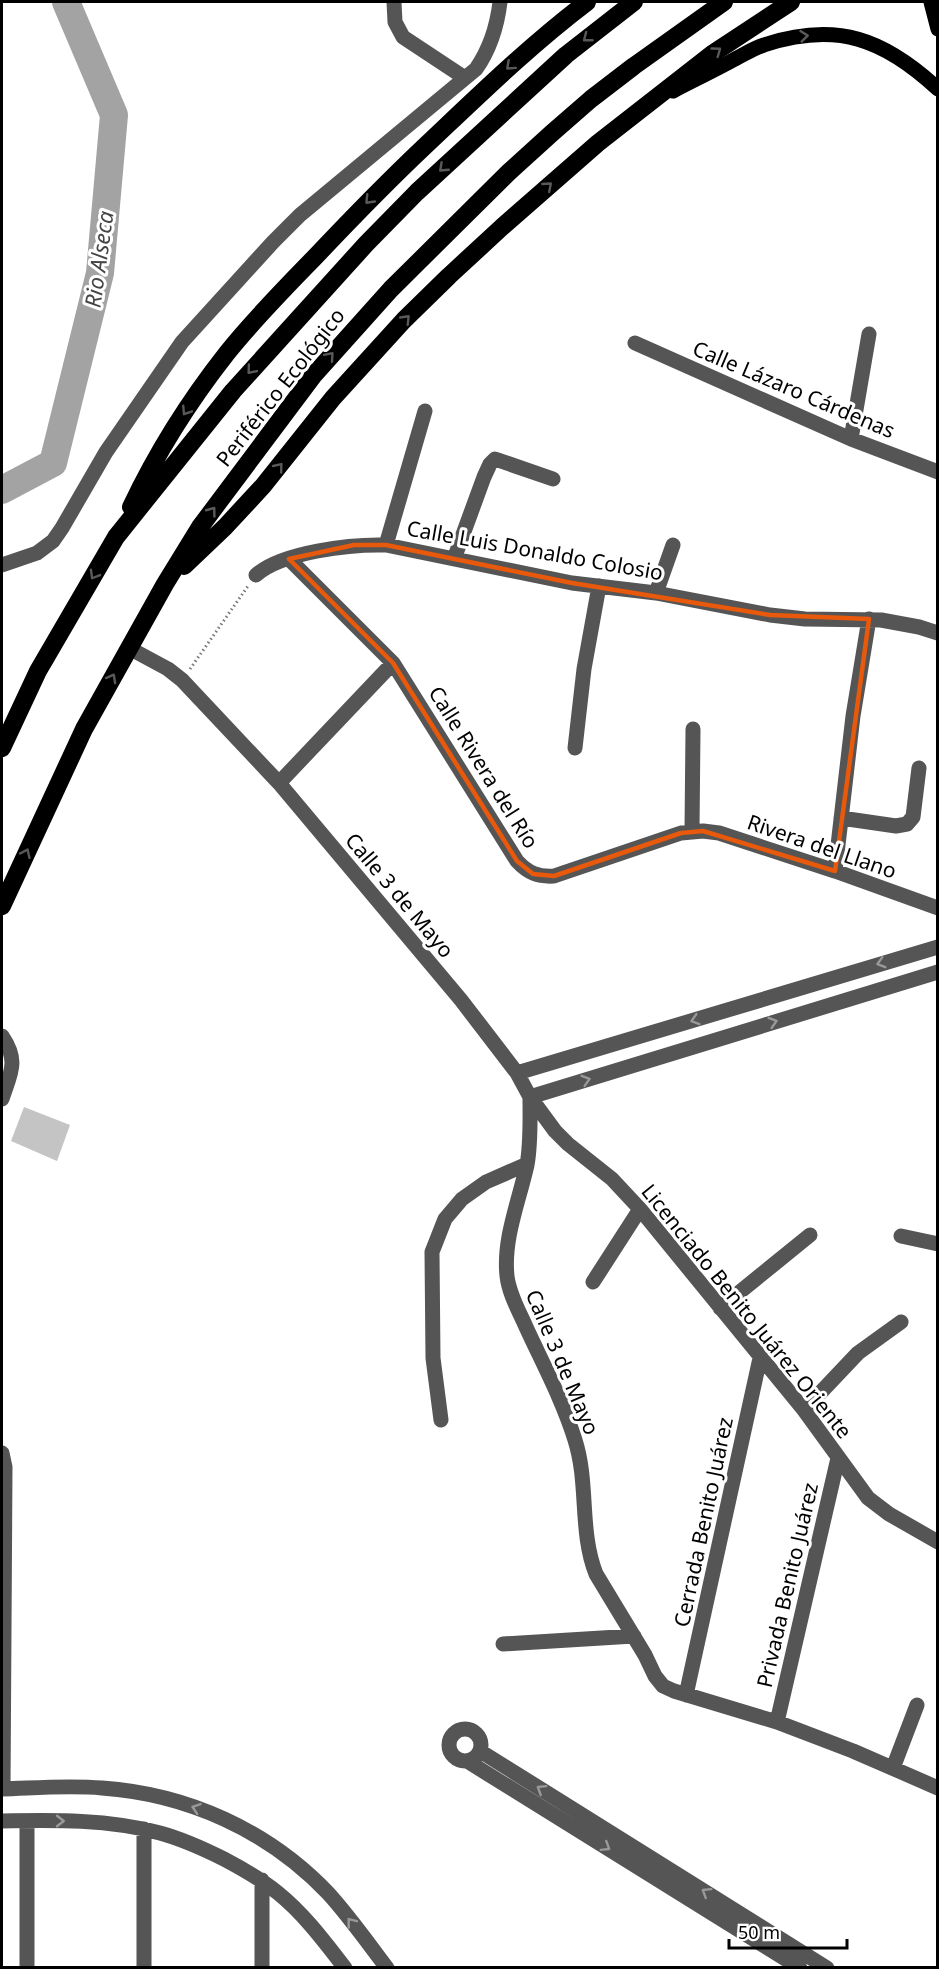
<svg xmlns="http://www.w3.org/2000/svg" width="939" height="1969" font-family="'Noto Sans',sans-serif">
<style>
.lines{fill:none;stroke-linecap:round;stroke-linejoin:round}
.river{stroke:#a3a3a3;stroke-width:28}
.building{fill:#c4c4c4}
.path{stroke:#777;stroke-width:3;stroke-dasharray:1.5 3;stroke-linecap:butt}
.minor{stroke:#555;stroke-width:15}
.major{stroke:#000;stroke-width:15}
.highway{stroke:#000;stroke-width:18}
.oneway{stroke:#595959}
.oneway2{stroke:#999}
.marked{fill:none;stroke:#e8590c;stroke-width:4.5;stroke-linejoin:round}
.labels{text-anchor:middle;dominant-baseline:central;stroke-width:6;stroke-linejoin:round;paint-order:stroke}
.street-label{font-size:21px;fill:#000;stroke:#fff}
.water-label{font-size:22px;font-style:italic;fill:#444;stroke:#fff}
</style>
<rect width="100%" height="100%" fill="#fff"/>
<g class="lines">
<path class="river" d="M2 490 53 463 100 273 114 115 66 2"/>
</g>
<path class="building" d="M24 1107 70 1125 57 1161 11 1141Z"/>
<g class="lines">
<path class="path" d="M190 669 248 586"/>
<path class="minor" d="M394 2 395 22 403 37 465 78
M635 343 851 439 938 472
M851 439 869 334
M386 545 425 411
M289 559 393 663 517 861C528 873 538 877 554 876L681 833 703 831 719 833 835 871 938 908
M454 559 484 477 490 464 495 459 553 479
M2 565 37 553 53 541 62 528 106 452 182 342 273 242 300 215 476 69C490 49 497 27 500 2
M256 575C282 552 351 544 386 545L572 583 656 593 770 615 805 619 881 620 919 627 938 633
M656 593 673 545
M129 648 168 669 182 680 279 783 461 1000 517 1073 530 1097 555 1131 568 1144 612 1179 640 1209 804 1410 868 1498 889 1514 938 1542
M575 748 584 669 599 586
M279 783 393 663
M841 818 896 826 907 824 913 817 919 768
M692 831 693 729
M835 871 853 716 869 619
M2 1036C19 1061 11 1072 2 1099
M517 1073 938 947
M530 1097C530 1119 531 1143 527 1165 519 1201 503 1239 507 1276 509 1294 519 1311 526 1327 543 1364 563 1401 575 1440 589 1484 579 1531 596 1574L645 1655 655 1676 663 1686 674 1691 777 1722 853 1751 938 1788
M530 1097 938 972
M901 1236 938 1244
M593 1282 640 1209
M720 1308 810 1235
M804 1410 858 1353 901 1322
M441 1420 433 1358 432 1252 445 1219 462 1199 486 1182 527 1164
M2 1453 5 1467 3 1789
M503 1644 634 1636
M686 1695 760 1358
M777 1722 838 1458
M449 1745a16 16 0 1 1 32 0a16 16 0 1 1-32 0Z
M480 1751 827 1968
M467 1761 800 1968
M893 1768 917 1705
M2 1789C35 1788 68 1785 102 1788 187 1794 268 1830 328 1893 349 1916 368 1943 387 1968
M2 1821C55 1820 108 1819 160 1833 182 1839 204 1849 224 1859 243 1869 261 1879 278 1893 304 1914 324 1941 345 1968
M27 1821V1968
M144 1968V1829
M262 1968V1880"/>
<path class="major" d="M931 2 938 29
M673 91C694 80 715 70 735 59 745 54 754 48 764 45 837 21 884 39 938 89"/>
<path class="highway" d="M131 507C157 452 190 400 227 353 254 319 285 288 316 256 351 219 387 182 424 147 477 97 529 46 587 2
M184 566 225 527 263 486 333 398 404 320 449 276 502 227 598 143 712 54 791 2
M2 748 38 671 116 537 233 391 366 244 417 192 566 55 634 2
M2 906 84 729 165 584 200 527 313 376 391 289 509 172 552 133 591 99 634 66 724 2"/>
</g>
<defs><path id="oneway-chevron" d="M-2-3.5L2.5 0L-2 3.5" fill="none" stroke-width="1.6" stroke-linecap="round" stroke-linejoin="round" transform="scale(1.5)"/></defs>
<g class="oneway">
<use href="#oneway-chevron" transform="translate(804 36) rotate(-6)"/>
<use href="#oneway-chevron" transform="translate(587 38) rotate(142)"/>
<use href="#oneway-chevron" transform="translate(717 51) rotate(-36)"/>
<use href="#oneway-chevron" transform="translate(510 66) rotate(138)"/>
<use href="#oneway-chevron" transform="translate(443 168) rotate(137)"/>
<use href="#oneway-chevron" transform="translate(548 186) rotate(-41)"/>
<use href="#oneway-chevron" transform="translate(369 200) rotate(134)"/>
<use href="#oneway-chevron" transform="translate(406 319) rotate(-46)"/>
<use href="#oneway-chevron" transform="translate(330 356) rotate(-49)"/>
<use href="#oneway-chevron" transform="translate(251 370) rotate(130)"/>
<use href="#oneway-chevron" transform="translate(186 411) rotate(123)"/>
<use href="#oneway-chevron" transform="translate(279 467) rotate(-51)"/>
<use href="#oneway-chevron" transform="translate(212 511) rotate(-53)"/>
<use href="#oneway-chevron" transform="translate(94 575) rotate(120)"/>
<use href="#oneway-chevron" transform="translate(112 678) rotate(-61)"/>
<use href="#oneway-chevron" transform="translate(26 853) rotate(-65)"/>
</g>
<g class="oneway2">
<use href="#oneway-chevron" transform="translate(881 963) rotate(164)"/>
<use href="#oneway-chevron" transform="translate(695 1020) rotate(163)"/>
<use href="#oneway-chevron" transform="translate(773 1022) rotate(-17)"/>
<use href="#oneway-chevron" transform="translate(586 1080) rotate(-17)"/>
<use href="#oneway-chevron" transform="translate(541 1789) rotate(-148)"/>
<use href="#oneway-chevron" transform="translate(196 1808) rotate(-161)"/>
<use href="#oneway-chevron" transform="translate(60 1821)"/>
<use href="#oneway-chevron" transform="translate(606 1847) rotate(32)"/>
<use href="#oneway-chevron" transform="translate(706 1892) rotate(-148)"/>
<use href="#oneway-chevron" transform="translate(351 1922) rotate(-128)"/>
</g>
<path class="marked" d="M354 545H386L572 583 770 615 869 619 835 871 703 831 681 833 554 876 533 874 517 861 393 663 289 559Z"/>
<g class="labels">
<g class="street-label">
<text transform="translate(280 387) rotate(-52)">Periférico Ecológico</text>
<text transform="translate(794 389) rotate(23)">Calle Lázaro Cárdenas</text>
<text transform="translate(535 550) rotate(10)">Calle Luis Donaldo Colosio</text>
<text transform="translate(484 767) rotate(58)">Calle Rivera del Río</text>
<text transform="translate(822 846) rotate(19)">Rivera del Llano</text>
<text transform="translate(400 895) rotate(50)">Calle 3 de Mayo</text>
<text transform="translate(747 1311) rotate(51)">Licenciado Benito Juárez Oriente</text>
<text transform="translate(563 1362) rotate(67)">Calle 3 de Mayo</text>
<text transform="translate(703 1522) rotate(-78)">Cerrada Benito Juárez</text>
<text transform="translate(787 1585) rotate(-77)">Privada Benito Juárez</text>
</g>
<g class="water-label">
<text transform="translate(98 259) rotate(-82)">Rio Alseca</text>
</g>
</g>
<rect width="939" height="1969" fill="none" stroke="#000000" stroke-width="6"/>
<path d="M729 1939v9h118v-9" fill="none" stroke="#000000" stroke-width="3"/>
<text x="738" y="1939" font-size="18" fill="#000000" stroke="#ffffff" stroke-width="4.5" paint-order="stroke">50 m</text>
</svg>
